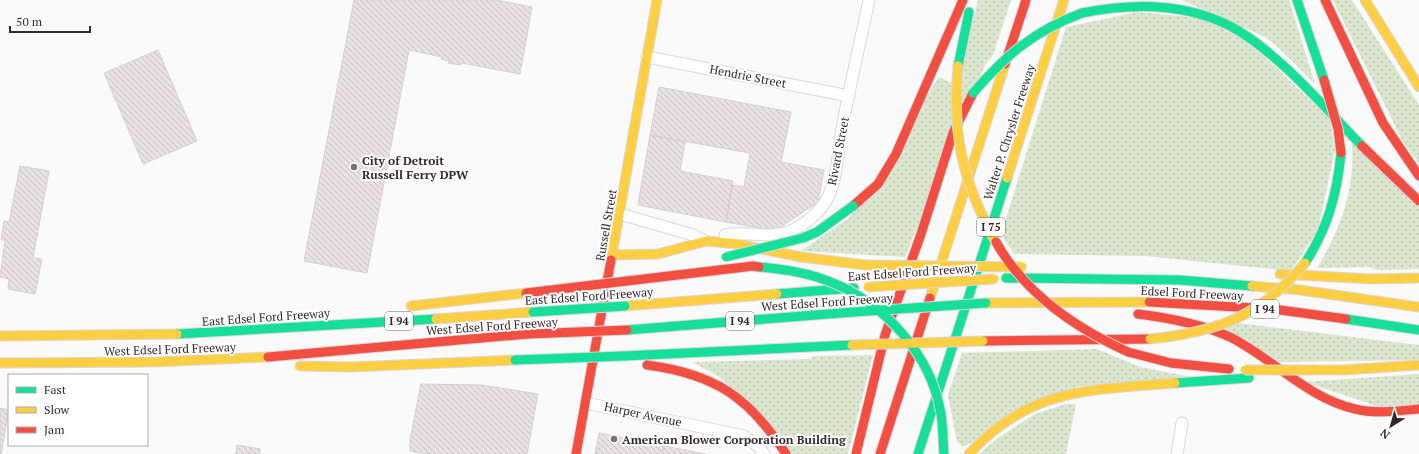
<svg xmlns="http://www.w3.org/2000/svg" width="1419" height="454" font-family="'PT Serif',serif">
<style>
.grass{fill:url(#grass-dots)}
.building{fill:url(#building-back-hatch);stroke:#d5cfd1}
.lines{fill:none;stroke-linecap:round;stroke-linejoin:round}
.street-casing{stroke:#ddd6d9;stroke-width:13}
.fast-casing{stroke:#ddd6d9;stroke-width:11}
.slow-casing{stroke:#ddd6d9;stroke-width:11}
.jam-casing{stroke:#ddd6d9;stroke-width:11}
.street{stroke:#fefefe;stroke-width:11}
.fast{stroke:#16e098;stroke-width:9}
.slow{stroke:#ffcf43;stroke-width:9}
.jam{stroke:#f24e42;stroke-width:9}
.fast-bridge-casing{stroke:#d9d7d8;stroke-width:11;stroke-linecap:butt}
.slow-bridge-casing{stroke:#d9d7d8;stroke-width:11;stroke-linecap:butt}
.jam-bridge-casing{stroke:#d9d7d8;stroke-width:11;stroke-linecap:butt}
.fast-bridge{stroke:#16e098;stroke-width:9}
.slow-bridge{stroke:#ffcf43;stroke-width:9}
.jam-bridge{stroke:#f24e42;stroke-width:9}
.poi-dot{fill:#7a7275;stroke:#fff;stroke-width:1.5}
.labels{text-anchor:middle;dominant-baseline:central;stroke-width:4;stroke-linejoin:round;paint-order:stroke}
.shield{fill:#fff;stroke:#72686c;stroke-width:1}
.shield-label{font-size:11px;font-weight:bold;fill:#35282d}
.street-label{font-size:12px;fill:#35282d;stroke:#fff}
.poi-label{font-size:12px;font-weight:bold;fill:#35282d;stroke:#fff;text-anchor:start}
</style>
<defs>
<pattern id="grass-dots" width="8" height="8" patternUnits="userSpaceOnUse"><rect width="8" height="8" fill="#dae6cd"/><path d="M2 2h.1M6 6h.1" fill="none" stroke="#bcc5b0" stroke-width="1.8" stroke-linecap="round"/></pattern>
<pattern id="building-back-hatch" width="6" height="6" patternUnits="userSpaceOnUse"><rect width="6" height="6" fill="#e9e2e5"/><path d="M-1 5l2 2M0 0l6 6M5-1l2 2" fill="none" stroke="#c8c2c5"/></pattern>
</defs>
<rect width="100%" height="100%" fill="#fafafa"/>
<path class="grass" d="M978 0H1011L993 55 985 65 905 257 801 251 850 217 939 77 951 83 972 26Z
M1182 0H1289L1315 84 1280 49 1265 37Z
M1333 0H1352L1419 105V163L1404 144Z
M1138 12 1202 18 1250 43 1330 119 1335 150 1318 230 1291 271 1145 256 1014 254 1001 234 1066 27Z
M1352 143 1419 208V269L1377 270 1369 267 1317 268C1341 229 1355 189 1352 143Z
M1212 320 1419 345V360L1278 362Z
M1097 349 1140 367 1192 377 1079 386 963 447 957 442 948 395 962 353Z
M873 355 848 454H791L723 379 692 362 810 359 813 356Z
M1419 374V404L1379 407 1305 382Z
M1066 404H1076L1066 454H979L998 438 1035 414Z"/>
<path class="building" d="M354 0H496L532 7 520 74 462 63 461 65 448 63 449 61 441 59 442 57 409 50 367 273 304 261Z
M158 50 197 141 143 164 104 73Z
M659 87 791 112 781 162 824 170 818 202 775 231 726 222 732 185 744 187 750 153 650 135Z
M650 135 685 142 680 171 733 181 726 222 638 205Z
M20 166 49 171 33 258 42 259 35 294 8 289 9 279 0 277 5 240H1L4 221 9 222Z
M421 384 482 385 538 394 527 454H427L410 451V440Z
M0 408 9 410 1 454H0Z
M599 433 664 446 662 454H595Z
M237 445 260 449V454H236Z
M664 446 706 454H662Z"/>
<g class="lines">
<defs>
<path id="street" d="M647 57 849 96
M620 214 693 235 703 240
M725 235C747 230 770 240 791 231 804 225 821 211 827 199 838 177 838 151 842 128 850 85 860 43 869 0
M586 403 744 436 758 446 764 454
M1177 454 1182 423"/>
<path id="fast" d="M1297 0 1324 80
M1082 13C1131 3 1185 3 1230 26 1276 50 1325 108 1362 146
M958 66 969 12
M1305 263C1328 228 1337 194 1341 153
M1006 278 1179 280 1252 286
M777 294 854 288
M1346 319 1419 330
M627 330 854 312
M177 334 436 319
M624 356 852 345
M1175 383 1249 378
M918 454 1007 178"/>
<path id="slow" d="M1365 0 1419 87
M1007 178 1064 0
M613 255 658 254 706 241 737 244 801 257 865 265
M611 260 657 0
M1280 274 1372 279 1419 278
M1252 286 1300 290 1419 307
M930 298 1005 64
M986 303 1149 302
M411 306 526 293
M625 306 777 294
M436 319 533 312
M0 336 177 334
M0 363 154 362 268 357
M300 366 350 367 515 360
M1343 370 1419 365
M969 454C1030 387 1091 390 1175 383"/>
<path id="jam" d="M1325 0 1383 123 1419 176
M1005 64 1026 0
M1362 146 1419 201
M853 206 878 184 896 154 963 0
M1149 302 1273 309 1346 319
M1138 314C1170 318 1203 324 1232 338 1274 360 1308 398 1355 409 1376 414 1398 411 1419 409
M983 341 1150 339
M1128 352 1171 363 1229 369
M268 357 528 334
M647 365C715 374 749 397 786 454
M576 454 611 260
M856 454 885 335 921 234 953 133 973 93
M880 454 930 298"/>
</defs>
<use href="#street" class="street-casing"/>
<use href="#fast" class="fast-casing"/>
<use href="#slow" class="slow-casing"/>
<use href="#jam" class="jam-casing"/>
<use href="#street" class="street"/>
<use href="#fast" class="fast"/>
<use href="#slow" class="slow"/>
<use href="#jam" class="jam"/>
<defs>
<path id="fast-bridge" d="M973 93C1006 55 1034 31 1082 13
M726 257 803 238 817 232 853 206
M759 267C783 269 806 272 828 281 884 302 931 354 941 414 943 427 943 441 944 454
M533 312 625 306
M854 312 986 303
M515 360 624 356"/>
<path id="slow-bridge" d="M958 66C952 134 962 182 996 242
M865 265 1022 267
M868 287 994 279
M1150 339C1218 332 1261 316 1305 263
M852 345 983 341
M1245 370H1343"/>
<path id="jam-bridge" d="M1324 80 1338 129 1341 153
M996 242C1025 294 1075 328 1128 352
M526 293 753 266 759 267
M528 334 627 330"/>
</defs>
<use href="#fast-bridge" class="fast-bridge-casing"/>
<use href="#slow-bridge" class="slow-bridge-casing"/>
<use href="#jam-bridge" class="jam-bridge-casing"/>
<use href="#fast-bridge" class="fast-bridge"/>
<use href="#slow-bridge" class="slow-bridge"/>
<use href="#jam-bridge" class="jam-bridge"/>
</g>
<g class="poi-dot">
<circle cx="354" cy="167" r="4"/>
<circle cx="614" cy="439" r="4"/>
</g>
<g class="labels">
<g class="shield">
<rect x="977" y="218" width="28" height="18" rx="3"/>
<rect x="1251" y="300" width="28" height="18" rx="3"/>
<rect x="385" y="312" width="28" height="18" rx="3"/>
<rect x="726" y="312" width="28" height="18" rx="3"/>
</g>
<g class="shield-label">
<text x="991" y="227">I 75</text>
<text x="1265" y="309">I 94</text>
<text x="399" y="321">I 94</text>
<text x="740" y="321">I 94</text>
</g>
<g class="street-label">
<text transform="translate(748 76) rotate(11)">Hendrie Street</text>
<text transform="translate(1009 132) rotate(-72)">Walter P. Chrysler Freeway</text>
<text transform="translate(838 151) rotate(-79)">Rivard Street</text>
<text transform="translate(606 225) rotate(-80)">Russell Street</text>
<text transform="translate(912 272) rotate(-4)">East Edsel Ford Freeway</text>
<text transform="translate(1192 293) rotate(3)">Edsel Ford Freeway</text>
<text transform="translate(589 296) rotate(-4)">East Edsel Ford Freeway</text>
<text transform="translate(827 302) rotate(-4)">West Edsel Ford Freeway</text>
<text transform="translate(266 317) rotate(-4)">East Edsel Ford Freeway</text>
<text transform="translate(492 326) rotate(-4)">West Edsel Ford Freeway</text>
<text transform="translate(170 349) rotate(-2)">West Edsel Ford Freeway</text>
<text transform="translate(643 414) rotate(12)">Harper Avenue</text>
</g>
<g class="poi-label">
<text x="362" y="160">City of Detroit<tspan x="362" dy="14">Russell Ferry DPW</tspan></text>
<text x="622" y="439">American Blower Corporation Building</text>
</g>
</g>
<rect x="8" y="374" width="140" height="72" fill="#ffffff" stroke="#aea9ab"/>
<rect x="16" y="387" width="20" height="6" fill="#16e098" stroke="#aea9ab"/>
<text x="44" y="394" font-size="12" fill="#35282d">Fast</text>
<rect x="16" y="407" width="20" height="6" fill="#ffcf43" stroke="#aea9ab"/>
<text x="44" y="414" font-size="12" fill="#35282d">Slow</text>
<rect x="16" y="427" width="20" height="6" fill="#f24e42" stroke="#aea9ab"/>
<text x="44" y="434" font-size="12" fill="#35282d">Jam</text>
<g transform="translate(1391 426) rotate(217)" stroke="#ffffff" stroke-width="3" paint-order="stroke">
<path d="M0-3L7 15L0 10L-7 15Z" fill="#35282d"/>
<text y="-6" font-size="11" font-weight="bold" text-anchor="middle" fill="#35282d">N</text>
</g>
<path d="M10 26v6h80v-6" fill="none" stroke="#35282d" stroke-width="2"/>
<text x="16" y="26" font-size="12" fill="#35282d" stroke="#ffffff" stroke-width="3" paint-order="stroke">50 m</text>
</svg>
